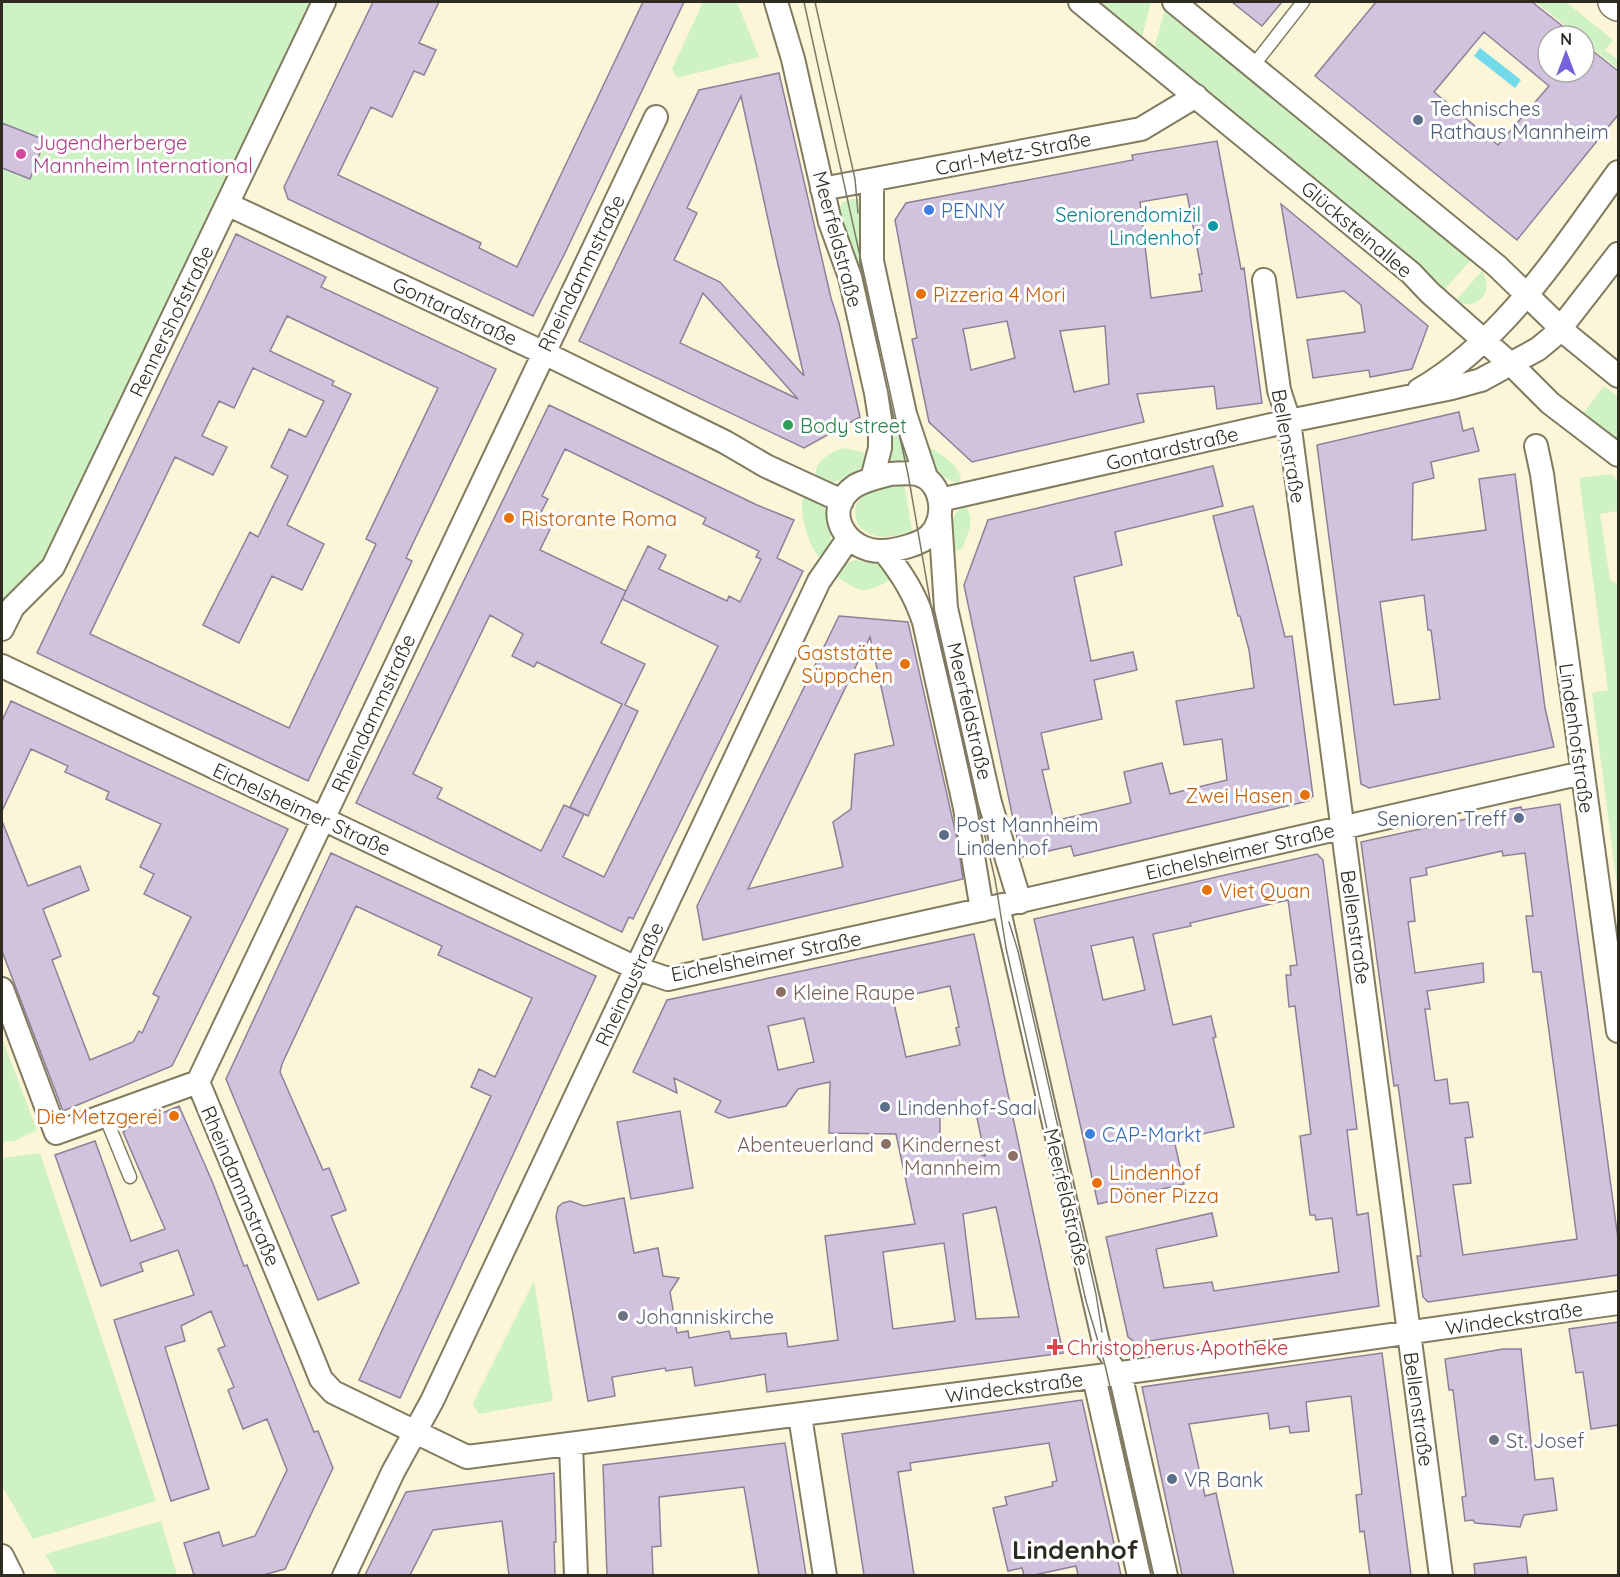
<svg xmlns="http://www.w3.org/2000/svg" width="1620" height="1577" font-family="Quicksand,sans-serif">
<style>
.green{fill:#cff2c4}
.water{fill:#71daeb}
.building{fill:#d1c3de;stroke:#8d8099;stroke-width:1.5;fill-rule:evenodd}
.lines{fill:none;stroke-linecap:round;stroke-linejoin:round}
.service-casing{stroke:#817b60;stroke-width:15}
.pedestrian-casing{stroke:#817b60;stroke-width:20}
.minor-casing{stroke:#817b60;stroke-width:26}
.primary-casing{stroke:#817b60;stroke-width:36}
.service{stroke:#fff;stroke-width:12}
.pedestrian{stroke:#fff;stroke-width:16}
.minor{stroke:#fff;stroke-width:22}
.primary{stroke:#fff;stroke-width:33}
.tram{stroke:#7d7966;stroke-width:1.5}
.service-dot{fill:#5c6f8a;stroke:#fff;stroke-width:2}
.hotel-dot{fill:#d1479c;stroke:#fff;stroke-width:2}
.shop-dot{fill:#3f7fe0;stroke:#fff;stroke-width:2}
.culture-dot{fill:#0f9aa8;stroke:#fff;stroke-width:2}
.food-dot{fill:#e8710a;stroke:#fff;stroke-width:2}
.leisure-dot{fill:#2e9e5b;stroke:#fff;stroke-width:2}
.education-dot{fill:#8d6e63;stroke:#fff;stroke-width:2}
.worship-dot{fill:#6b7280;stroke:#fff;stroke-width:2}
.health-dot{fill:#e0444e;stroke:#fff;stroke-width:2}
.labels{text-anchor:middle;dominant-baseline:central;stroke-width:6;stroke-linejoin:round;paint-order:stroke}
.service-label{font-size:20px;fill:#4e5e75;stroke:#fff;text-anchor:start}
.hotel-label{font-size:20px;fill:#b23c85;stroke:#fff;text-anchor:start}
.street-label{font-size:20px;fill:#2e2b20;stroke:#fff}
.shop-label{font-size:20px;fill:#366cbe;stroke:#fff;text-anchor:start}
.culture-label{font-size:20px;fill:#0d838f;stroke:#fff;text-anchor:end}
.food-label{font-size:20px;fill:#c56008;stroke:#fff;text-anchor:start}
.leisure-label{font-size:20px;fill:#27864d;stroke:#fff;text-anchor:start}
.education-label{font-size:20px;fill:#785e54;stroke:#fff;text-anchor:end}
.worship-label{font-size:20px;fill:#5b616d;stroke:#fff;text-anchor:start}
.health-label{font-size:20px;fill:#be3a42;stroke:#fff;text-anchor:start}
.district-label{font-size:26px;font-weight:bold;fill:#2e2b20;stroke:#fff}
</style>
<rect width="100%" height="100%" fill="#fcf5d7"/>
<path class="green" d="M2 2H324L53 567 2 629Z
M703 2H737L759 57 677 78 672 69Z
M1102 2H1151L1141 41 1108 13Z
M1536 2H1566L1613 40 1605 50 1618 60V69L1584 41V36H1578Z
M1166 6 1439 228 1471 260 1444 290 1415 263 1154 49Z
M850 199H861L866 205 914 462 885 465 839 219V209L843 202Z
M1482 271C1496 292 1477 312 1455 301Z
M1604 386 1618 397V449L1579 419Z
M845 448 863 452C870 473 846 479 830 483L816 477C813 461 832 451 845 448Z
M934 449 953 464 961 476 959 483C941 480 933 466 928 450Z
M1611 474 1618 480V511L1600 514 1610 580 1618 584V893L1592 693 1608 690 1579 478Z
M904 483 912 530C892 538 875 542 858 525 846 491 879 487 904 483Z
M804 495 822 505 828 512 831 542 826 551 819 557C809 547 797 508 804 495Z
M962 507H966C976 519 967 536 962 549L951 551C951 536 948 517 962 507Z
M855 560 884 565 893 579C860 595 865 594 834 575L844 564Z
M2 1038 37 1130 14 1141 2 1142Z
M40 1153 156 1501 33 1539 2 1486V1158Z
M534 1281 553 1401 478 1414 473 1403Z
M161 1521 177 1575H57L45 1554Z"/>
<path class="water" d="M1480 48 1521 80 1515 88 1474 56Z"/>
<path class="building" d="M373 2H439L419 43 436 50 424 75 414 71 392 117 371 107 338 175 481 243 479 248 517 267 643 2H684L565 253 533 316 288 199 284 187Z
M1232 2H1282L1262 26Z
M1376 2H1532L1575 36H1548V72H1584V44L1618 71V115L1517 240 1315 76ZM1484 32 1549 86 1498 145 1434 92Z
M779 73 831 298 839 323 860 417 804 448 579 341 699 90ZM741 96 776 256 804 376 720 282 674 260 697 213 687 208ZM703 293 739 333 798 399 680 343Z
M2 123 45 140 30 179 2 168Z
M1217 141 1241 269 1244 268 1262 403 1217 409 1214 386 1137 394 1144 422 972 462 929 422 912 339 917 338 895 220 906 203 1133 160 1132 155ZM1187 194 1202 274H1199L1202 291 1151 298 1140 202ZM1007 321 1015 358 971 370 963 329ZM1105 326 1109 384 1074 392 1060 331Z
M1281 204 1428 326 1412 369 1370 377 1369 370 1313 378 1307 340 1365 332 1361 305 1344 291 1297 298Z
M236 234 326 277 321 287 496 369 406 558 412 561 308 781 37 653ZM287 316 438 388 366 539 376 544 289 728 90 634 175 457 213 475 227 447 202 436 219 401 234 408 253 368 324 401 306 437 289 429 271 467 288 476 258 537 250 532 203 625 239 643 272 576 302 590 324 544 287 525 351 394 332 385 334 381 270 351Z
M549 405 757 505 794 520 777 558 803 571 633 919 629 917 622 932 356 803ZM565 449 706 518 703 524 759 551 756 557 761 559 740 602 729 596 727 601 659 569 666 555 648 546 622 599 718 646 604 877 563 857 584 814 564 805 541 851 437 798 442 788 413 774 490 615 523 634 512 656 534 667 537 662 622 704 570 807 588 816 638 711 625 705 645 664 601 643 626 591 540 550 553 523 539 516 548 499 542 496Z
M1459 412 1463 431 1473 428 1479 451 1431 462 1434 478 1413 483 1412 540 1486 530 1479 479 1515 474 1545 708 1554 747 1369 788 1361 784 1317 445ZM1424 595 1428 630H1431L1440 699 1394 705 1380 602Z
M1213 466 1223 506 1115 532 1122 565 1074 577 1091 661 1133 652 1137 670 1094 680 1102 719 1041 733 1049 769 1042 770 1054 821 1131 803 1124 772 1162 763 1170 794 1227 780 1222 739 1184 745 1176 701 1254 688 1249 650 1240 616H1238L1213 516 1253 506 1285 637 1292 636 1313 796 1308 801 1074 856 1071 846 1021 857 964 585 988 520Z
M839 616 908 622 957 839 963 879 703 940 697 906ZM870 637 894 745 855 754 851 809 833 822 843 867 748 889Z
M11 701 288 829 172 1066 63 1111 2 951V821L28 886 80 866 89 890 43 909 61 956 52 960 90 1060 133 1042 139 1031 142 1033 159 997 153 994 191 917 144 894 154 874 140 867 161 824 106 799 109 792 65 772 68 766 31 749 2 811V721Z
M1560 804 1618 1239V1275L1428 1302 1423 1297 1417 1256H1421L1398 1085 1394 1086 1361 842 1521 807 1522 810ZM1502 851 1503 856 1525 853 1533 916H1526L1533 972H1541L1577 1239 1463 1255 1453 1185 1471 1183 1465 1138 1473 1137 1468 1102 1450 1104 1447 1079 1435 1081 1425 1009H1430L1427 991 1484 982 1483 963 1415 973 1408 922 1415 921 1410 878 1427 875 1426 868Z
M331 853 596 976 400 1398 359 1380 491 1096 471 1087 479 1069 495 1077 532 998 438 955 442 946 356 906 282 1064 280 1072 323 1170 329 1168 346 1210 331 1216 359 1283 318 1300 226 1079Z
M1317 854 1323 860 1357 1129 1347 1130 1357 1215 1368 1213 1379 1306 1136 1343 1128 1337 1106 1237 1212 1213 1217 1236 1156 1249 1164 1288 1212 1282 1214 1291 1339 1272 1332 1218 1316 1220 1315 1215H1310L1300 1136 1311 1134 1295 1006 1289 1007 1286 975H1291L1290 966 1297 965 1288 900 1190 923 1191 926 1153 934 1173 1025 1211 1016 1216 1037 1213 1038 1234 1127 1174 1140 1184 1184 1098 1204 1034 919ZM1133 937 1145 990 1103 1000 1091 946Z
M974 934 1063 1353 767 1392 765 1374 695 1386 692 1367 666 1371 665 1368 612 1377 615 1396 588 1401 556 1217 558 1207 563 1203 570 1201 584 1206 624 1198 634 1253 658 1248 663 1276 679 1278 670 1292 677 1333 688 1331 689 1338 729 1331 731 1339 786 1333 788 1347 838 1340 825 1236 915 1224 896 1134 829 1133 830 1082 798 1089 786 1106 729 1118 715 1112 721 1101 674 1078 677 1093 633 1072 667 1000ZM950 986 959 1027 956 1028 960 1045 906 1057 893 999ZM804 1018 814 1062 778 1070 768 1026ZM974 1103 985 1156 957 1146H940V1110ZM996 1207 1019 1317 976 1319 963 1214ZM944 1243 955 1321 893 1329 883 1252Z
M179 1106 212 1181 244 1266 247 1265 314 1432 318 1431 333 1468 285 1569 263 1575H194L184 1543 219 1532 223 1546 255 1536 287 1470 267 1419 243 1429 228 1390 234 1387 218 1349 225 1346 211 1311 181 1326 185 1341 165 1347 209 1489 171 1501 114 1320 194 1295 178 1250 140 1263 143 1271 101 1286 55 1155 95 1141 131 1241 165 1229 123 1132 125 1131 124 1129Z
M680 1111 693 1188 631 1199 617 1122Z
M1618 1322V1425L1591 1429 1583 1372 1576 1373 1569 1329Z
M1503 1349H1521L1535 1480 1553 1478 1557 1510 1524 1515 1520 1527 1475 1523 1473 1520 1465 1521 1462 1497 1466 1496 1453 1390H1449L1445 1359Z
M1382 1353 1411 1575H1370L1364 1531 1360 1532 1356 1495 1362 1494 1351 1396 1306 1402 1309 1431 1290 1433 1289 1426 1270 1429 1268 1413 1189 1424 1205 1496 1216 1493 1234 1575H1182L1142 1387Z
M1082 1400 1121 1575H1078L1076 1566 1034 1575H1024L1022 1568 1008 1571 993 1508 1007 1505 1005 1497 1053 1486 1052 1482 1057 1481 1049 1443 910 1463 911 1470 898 1472 914 1575H864L842 1434Z
M785 1443 806 1575H759L744 1487 659 1497 661 1546 652 1547 653 1575H607L603 1465Z
M554 1473 556 1542H554L555 1575H509L502 1521 433 1530 410 1575H365L406 1492Z
M1526 1557 1528 1575H1475L1474 1564Z"/>
<g class="lines">
<defs>
<path id="service" d="M1253 66 1303 2
M105 1116 130 1177"/>
<path id="pedestrian" d="M1001 906 1102 1347 1120 1373"/>
<path id="minor" d="M776 2 793 59 830 222 850 277 876 393 880 419V448L872 479
M1080 2 1411 273 1430 293 1515 368 1550 403 1618 455
M1174 2 1497 266 1569 336 1618 376
M656 117C501 438 352 761 198 1082L306 1342 321 1379 333 1392 467 1457 1107 1375 1618 1303
M872 180V261L905 414 926 477
M822 189 1141 129 1196 96
M227 204 542 352 725 442 766 466 842 501
M1264 280 1279 390 1289 421 1441 1576
M1419 390C1505 340 1561 250 1618 172
M1536 446 1542 474 1618 1031
M890 474C898 474 909 472 917 474 943 481 947 518 930 535 922 544 895 551 882 551 846 552 820 510 855 486 865 480 878 477 890 474Z
M940 500 1289 421 1452 388 1481 380 1538 349 1556 334 1618 254
M940 517 946 608 990 803 1020 902
M884 551C902 574 915 594 924 622L965 808 982 910
M2 629 13 607 53 567 324 2
M2 666 636 968 668 979 1003 905 1582 773
M2 989 56 1133 198 1082
M1120 1373 1166 1576
M1094 1377 1139 1576
M800 1416 825 1576
M571 1445 576 1576
M2 1556 12 1576
M344 1576 393 1472 432 1401 819 581 848 539"/>
<path id="primary" d="M1615 2 1618 4"/>
</defs>
<use href="#service" class="service-casing"/>
<use href="#pedestrian" class="pedestrian-casing"/>
<use href="#minor" class="minor-casing"/>
<use href="#primary" class="primary-casing"/>
<use href="#service" class="service"/>
<use href="#pedestrian" class="pedestrian"/>
<use href="#minor" class="minor"/>
<use href="#primary" class="primary"/>
<path class="tram" d="M804 2 908 474 931 606 995 879 1006 948 1086 1301 1105 1365 1153 1576
M815 2 855 179 858 213
M1009 922 1018 951 1096 1294 1102 1332"/>
</g>
<g class="service-dot">
<circle cx="1418" cy="120" r="6"/>
<circle cx="1519" cy="818" r="6"/>
<circle cx="944" cy="835" r="6"/>
<circle cx="885" cy="1107" r="6"/>
<circle cx="1172" cy="1479" r="6"/>
</g>
<circle class="hotel-dot" cx="21" cy="154" r="6"/>
<g class="shop-dot">
<circle cx="929" cy="210" r="6"/>
<circle cx="1090" cy="1134" r="6"/>
</g>
<circle class="culture-dot" cx="1213" cy="226" r="6"/>
<g class="food-dot">
<circle cx="921" cy="294" r="6"/>
<circle cx="509" cy="518" r="6"/>
<circle cx="905" cy="664" r="6"/>
<circle cx="1305" cy="795" r="6"/>
<circle cx="1207" cy="890" r="6"/>
<circle cx="174" cy="1116" r="6"/>
<circle cx="1097" cy="1183" r="6"/>
</g>
<circle class="leisure-dot" cx="788" cy="425" r="6"/>
<g class="education-dot">
<circle cx="781" cy="992" r="6"/>
<circle cx="886" cy="1144" r="6"/>
<circle cx="1013" cy="1156" r="6"/>
</g>
<g class="worship-dot">
<circle cx="623" cy="1316" r="6"/>
<circle cx="1494" cy="1440" r="6"/>
</g>
<path class="health-dot" d="M1052 1338h6v6h6v6h-6v6h-6v-6h-6v-6h6z"/>
<g class="labels">
<g class="service-label">
<text x="1430" y="108">Technisches<tspan x="1430" dy="23">Rathaus Mannheim</tspan></text>
<text x="1507" y="818" text-anchor="end">Senioren Treff</text>
<text x="956" y="824">Post Mannheim<tspan x="956" dy="23">Lindenhof</tspan></text>
<text x="897" y="1107">Lindenhof-Saal</text>
<text x="1184" y="1479">VR Bank</text>
</g>
<g class="hotel-label">
<text x="33" y="142">Jugendherberge<tspan x="33" dy="23">Mannheim International</tspan></text>
</g>
<g class="street-label">
<text transform="translate(1013 153) rotate(-11)">Carl-Metz-Straße</text>
<text transform="translate(1357 229) rotate(40)">Glücksteinallee</text>
<text transform="translate(838 239) rotate(75)">Meerfeldstraße</text>
<text transform="translate(581 273) rotate(-64)">Rheindammstraße</text>
<text transform="translate(455 311) rotate(25)">Gontardstraße</text>
<text transform="translate(171 321) rotate(-64)">Rennershofstraße</text>
<text transform="translate(1289 446) rotate(80)">Bellenstraße</text>
<text transform="translate(1172 448) rotate(-13)">Gontardstraße</text>
<text transform="translate(970 711) rotate(77)">Meerfeldstraße</text>
<text transform="translate(373 713) rotate(-65)">Rheindammstraße</text>
<text transform="translate(1577 738) rotate(82)">Lindenhofstraße</text>
<text transform="translate(302 809) rotate(25)">Eichelsheimer Straße</text>
<text transform="translate(1240 851) rotate(-13)">Eichelsheimer Straße</text>
<text transform="translate(1356 927) rotate(82)">Bellenstraße</text>
<text transform="translate(766 956) rotate(-11)">Eichelsheimer Straße</text>
<text transform="translate(629 984) rotate(-65)">Rheinaustraße</text>
<text transform="translate(241 1186) rotate(67)">Rheindammstraße</text>
<text transform="translate(1067 1197) rotate(77)">Meerfeldstraße</text>
<text transform="translate(1514 1318) rotate(-8)">Windeckstraße</text>
<text transform="translate(1014 1387) rotate(-7)">Windeckstraße</text>
<text transform="translate(1419 1409) rotate(82)">Bellenstraße</text>
</g>
<g class="shop-label">
<text x="941" y="210">PENNY</text>
<text x="1102" y="1134">CAP-Markt</text>
</g>
<g class="culture-label">
<text x="1201" y="214">Seniorendomizil<tspan x="1201" dy="23">Lindenhof</tspan></text>
</g>
<g class="food-label">
<text x="933" y="294">Pizzeria 4 Mori</text>
<text x="521" y="518">Ristorante Roma</text>
<text x="893" y="652" text-anchor="end">Gaststätte<tspan x="893" dy="23">Süppchen</tspan></text>
<text x="1293" y="795" text-anchor="end">Zwei Hasen</text>
<text x="1219" y="890">Viet Quan</text>
<text x="162" y="1116" text-anchor="end">Die Metzgerei</text>
<text x="1109" y="1172">Lindenhof<tspan x="1109" dy="23">Döner Pizza</tspan></text>
</g>
<g class="leisure-label">
<text x="800" y="425">Body street</text>
</g>
<g class="education-label">
<text x="793" y="992" text-anchor="start">Kleine Raupe</text>
<text x="874" y="1144">Abenteuerland</text>
<text x="1001" y="1144">Kindernest<tspan x="1001" dy="23">Mannheim</tspan></text>
</g>
<g class="worship-label">
<text x="635" y="1316">Johanniskirche</text>
<text x="1506" y="1440">St. Josef</text>
</g>
<g class="health-label">
<text x="1067" y="1347">Christopherus Apotheke</text>
</g>
<g class="district-label">
<text x="1075" y="1549">Lindenhof</text>
</g>
</g>
<rect width="1620" height="1577" fill="none" stroke="#2e2b20" stroke-width="6"/>
<g transform="translate(1566 54)"><circle r="28" fill="#ffffff" stroke="#abaaa6" stroke-width="1.5"/>
<path d="M0-4.5L10 22L0 15L-10 22Z" fill="#7862dc"/>
<text y="-9" font-size="16" font-weight="bold" text-anchor="middle" fill="#2e2b20">N</text>
</g>
</svg>
